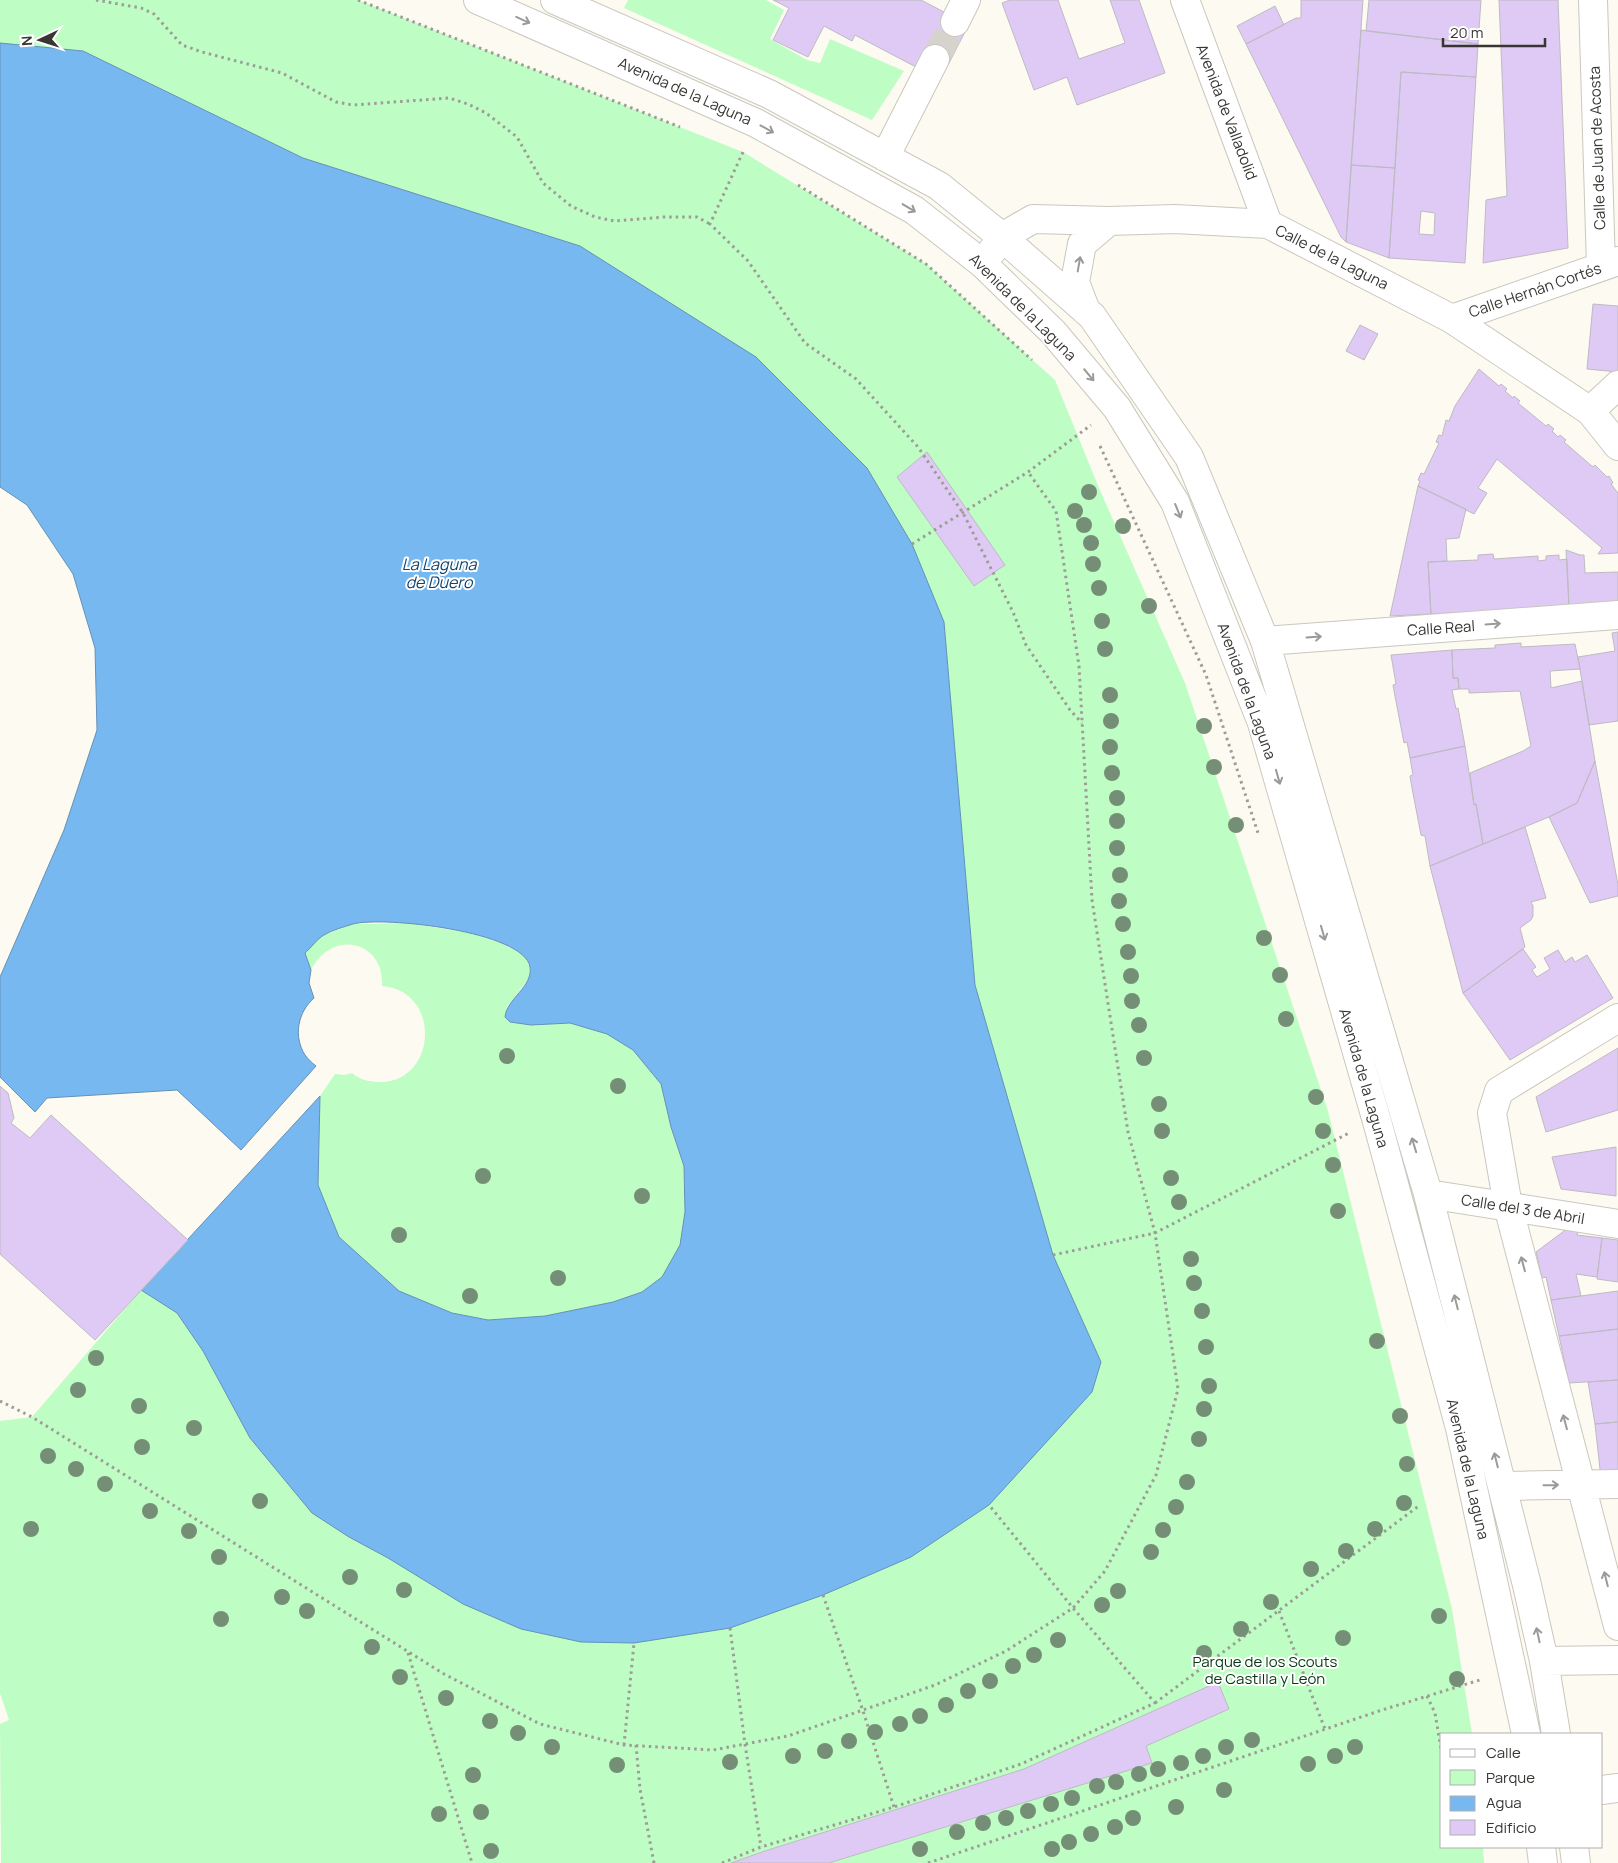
<svg xmlns="http://www.w3.org/2000/svg" width="1618" height="1863" font-family="Manrope,sans-serif">
<style>
.green{fill:#befec4}
.water{fill:#77b8f0;stroke:#6491b7}
.building{fill:#dfcaf5;stroke:#bebac2;fill-rule:evenodd}
.lines{fill:none;stroke-linecap:round;stroke-linejoin:round}
.minor-tunnel{stroke:#d5d3cb;stroke-width:28;stroke-dasharray:28 14;stroke-linecap:butt}
.minor-casing{stroke:#cac7bf;stroke-width:30}
.path{stroke:#9e9c96;stroke-width:3;stroke-dasharray:2.5 4;stroke-linecap:butt}
.minor{stroke:#fff;stroke-width:28}
.tree{fill:#758f76}
.oneway{stroke:#9b9a99}
.labels{text-anchor:middle;dominant-baseline:central;stroke-width:4;stroke-linejoin:round;paint-order:stroke}
.street-label{font-size:15px;fill:#373633;stroke:#fff}
.park-label{font-size:15px;fill:#063712;stroke:#fff}
.water-label{font-size:16px;font-style:italic;fill:#124468;stroke:#fff}
</style>
<rect width="100%" height="100%" fill="#fdfaf1"/>
<path class="green" d="M0 0H358L743 152 926 264 1055 380 1099 488 1185 683 1328 1111 1452 1609 1472 1734H1442V1847H1483L1484 1863H1L0 1724 9 1720 0 1693V1421L32 1417 141 1290 177 1313 203 1351 250 1438 349 1537 388 1558 731 1628 823 1595 911 1557 1092 1392 1101 1362 1053 1255 975 985 954 743 580 246 303 158 83 51 0 43Z
M628 0H766L784 10 770 39 807 60 820 63 830 39 904 71 872 120 624 8Z
M409 923 470 933 501 943 523 954 530 967 529 978 506 1008 531 1025 570 1023 607 1034 633 1050 661 1084 671 1127 684 1166 685 1212 680 1245 662 1277 642 1292 613 1302 545 1316 488 1320 452 1313 399 1291 339 1237 318 1185 320 1096 335 1074 344 1075 352 1073C360 1080 370 1082 381 1082 437 1081 442 991 382 986 385 941 332 928 311 970L305 953 323 935 354 924Z"/>
<path class="water" d="M0 43 83 51 303 158 580 246 756 357 867 468 912 544 944 622 975 985 1053 1255 1101 1362 1092 1392 989 1505 911 1557 823 1595 730 1628 634 1643 581 1642 521 1629 463 1604 388 1558 349 1537 312 1513 250 1438 203 1351 177 1313 141 1290 320 1096 318 1185 339 1237 399 1291 452 1313 488 1320 545 1316 613 1302 642 1292 662 1277 680 1245 685 1212 684 1166 671 1127 661 1084 633 1050 607 1034 570 1023 531 1025 510 1022 505 1017C507 998 533 987 530 967 524 931 383 916 353 924 344 927 332 930 324 935 317 939 311 948 305 953L311 970 309 983 314 998C298 1012 293 1036 305 1055 308 1059 312 1063 316 1066L241 1150 177 1090 47 1098 35 1112 0 1077V977L64 830 97 730 95 648 73 574 27 505 0 487Z"/>
<path class="building" d="M773 0H921L944 12 942 16 967 28 948 65 923 53 916 67 855 35 852 41 824 26 808 57 773 40 789 8Z
M1010 0H1058L1079 59 1125 43 1110 0H1139L1165 73 1077 105 1067 77 1034 90 1002 3Z
M1301 0H1363L1346 242 1341 237 1246 44 1296 18H1301Z
M1369 0H1481L1478 44 1366 31Z
M1499 0H1558L1568 248 1483 263 1486 200 1507 196Z
M1275 6 1284 25 1246 44 1237 26Z
M1361 30 1478 44 1476 77 1401 72 1395 168 1351 165Z
M1401 72 1476 77 1465 263 1389 258ZM1421 211 1435 213 1434 235 1419 234Z
M1351 165 1395 168 1389 258 1346 242Z
M1593 304 1618 306V372L1587 369Z
M1360 325 1378 334 1364 360 1346 351Z
M1479 369 1499 386 1501 384 1507 389 1505 391 1513 398 1514 396 1520 401 1518 403 1546 426 1548 424 1554 429 1552 431 1558 437 1560 435 1566 440 1564 442 1593 467 1595 465 1607 477 1609 476 1613 483 1611 484 1618 493V553L1598 554 1602 548 1497 459 1478 488 1487 493 1474 514 1418 486 1420 481 1418 480 1421 473 1424 474 1439 443 1436 442 1439 435 1442 436 1446 420 1449 421 1455 406Z
M927 452 1005 565 974 586 897 477Z
M1418 486 1466 509 1459 538 1446 539 1447 561 1428 562 1431 614 1390 616Z
M1566 550 1580 555H1584L1585 573 1618 572V605L1569 607Z
M1493 554 1494 559 1538 556V561L1546 560V556L1559 555V560L1567 559 1569 607 1431 614 1428 562 1478 560V555Z
M1618 632V721L1589 725 1578 657 1615 651 1612 633Z
M1521 643V647L1575 644 1580 669 1550 671 1551 688 1582 681 1595 761 1577 803 1549 817 1483 844 1476 804 1474 805 1470 773 1523 751 1531 746 1520 691 1469 693V689H1459L1458 678H1453L1452 650 1495 648V645Z
M1452 650 1453 678H1458L1459 689 1452 690 1456 709 1458 708 1465 746 1410 758 1407 742 1404 743 1395 696 1393 685 1396 684 1391 655Z
M1465 746 1474 805 1476 804 1483 844 1430 866 1425 836 1421 835 1412 788 1410 776 1413 775 1410 758Z
M1595 761 1618 885V896L1590 903 1549 817 1577 803Z
M1525 827 1546 898 1531 902 1533 906V916L1531 920 1520 928 1525 947 1463 993 1430 866Z
M1523 949 1536 967 1532 970 1537 977 1550 969 1544 958 1558 950 1565 962 1572 957 1575 962 1587 955 1613 998 1510 1060 1463 993Z
M1618 1048V1110L1546 1132 1536 1097Z
M0 1086 8 1093 14 1118 11 1123 30 1138 51 1115 188 1240 95 1340 0 1254Z
M1616 1147V1196L1561 1189 1552 1157Z
M1568 1228 1578 1230 1577 1235 1602 1238 1597 1277 1576 1274 1581 1296 1551 1300 1546 1277 1542 1278 1536 1252Z
M1602 1238 1618 1240V1282L1597 1279Z
M1618 1291V1329L1559 1336 1551 1300Z
M1618 1329V1380L1569 1383 1559 1336Z
M1618 1380V1422L1595 1424 1588 1382Z
M1618 1422V1477L1601 1478 1595 1424Z
M1218 1682 1229 1709 1146 1746 1152 1763 829 1863H731L765 1851 1024 1769Z"/>
<g class="lines">
<path class="minor-tunnel" d="M935 59 955 22"/>
<defs>
<path id="minor" d="M478 0 756 123 914 210 983 264 1053 332 1117 408 1175 502 1262 723 1378 1125 1460 1428 1526 1734
M555 0 769 94 939 186 1002 237 1092 316 1189 457 1265 641 1428 1194 1527 1585 1544 1661 1556 1734
M1185 0 1268 224
M1593 0 1601 267
M955 22 966 0
M885 157 935 59
M992 251 1002 237 1033 219 1109 221 1175 219 1268 224 1452 319 1590 411 1618 446
M1086 311 1075 282 1082 244 1109 221
M1452 319 1618 261
M1590 411 1618 385
M1265 641 1618 615
M1618 1018 1499 1091 1492 1113 1508 1206 1618 1626
M1428 1194 1618 1224
M1502 1486 1618 1484
M1544 1661 1618 1660
M1602 1790 1618 1788
M1541 1847 1543 1863
M1574 1847 1576 1863"/>
</defs>
<use href="#minor" class="minor-casing"/>
<path class="path" d="M96 0 141 8 154 14 182 45 202 52 282 73 336 102 353 105 449 98 468 104 486 113 517 137 543 183 571 206 595 217 615 221 664 217H697L710 224
M358 0 680 127
M743 152 710 224 748 261 805 343 856 379 918 447 963 513 1013 612 1026 645 1070 710 1082 723
M798 185 926 264 1032 360
M1100 446 1206 675 1259 836
M912 544 1028 472 1091 425
M1053 1255 1155 1233 1349 1133
M0 1401 32 1417 444 1674 540 1724 624 1745 713 1750 788 1736 935 1685 1006 1651 1073 1608 1105 1571 1156 1475 1178 1389 1155 1233 1128 1132 1092 900 1079 666 1056 511 1028 472
M823 1595 863 1711 894 1807
M1279 1611 1325 1729
M730 1628 745 1744 761 1847
M408 1653 472 1863
M1427 1696 1435 1713 1442 1755
M1155 1703 1420 1505
M624 1745 634 1643
M636 1745 640 1789 654 1863
M722 1863 761 1847 894 1807 1021 1764 1155 1703 1073 1608 989 1505
M928 1863 1382 1710 1483 1679"/>
<use href="#minor" class="minor"/>
</g>
<g class="tree">
<circle cx="1089" cy="492" r="8"/>
<circle cx="1075" cy="511" r="8"/>
<circle cx="1084" cy="525" r="8"/>
<circle cx="1123" cy="526" r="8"/>
<circle cx="1091" cy="543" r="8"/>
<circle cx="1093" cy="564" r="8"/>
<circle cx="1099" cy="588" r="8"/>
<circle cx="1149" cy="606" r="8"/>
<circle cx="1102" cy="621" r="8"/>
<circle cx="1105" cy="649" r="8"/>
<circle cx="1110" cy="695" r="8"/>
<circle cx="1111" cy="721" r="8"/>
<circle cx="1204" cy="726" r="8"/>
<circle cx="1110" cy="747" r="8"/>
<circle cx="1214" cy="767" r="8"/>
<circle cx="1112" cy="773" r="8"/>
<circle cx="1117" cy="798" r="8"/>
<circle cx="1117" cy="821" r="8"/>
<circle cx="1236" cy="825" r="8"/>
<circle cx="1117" cy="848" r="8"/>
<circle cx="1120" cy="875" r="8"/>
<circle cx="1119" cy="901" r="8"/>
<circle cx="1123" cy="924" r="8"/>
<circle cx="1264" cy="938" r="8"/>
<circle cx="1128" cy="952" r="8"/>
<circle cx="1280" cy="975" r="8"/>
<circle cx="1131" cy="976" r="8"/>
<circle cx="1132" cy="1001" r="8"/>
<circle cx="1286" cy="1019" r="8"/>
<circle cx="1139" cy="1025" r="8"/>
<circle cx="507" cy="1056" r="8"/>
<circle cx="1144" cy="1058" r="8"/>
<circle cx="618" cy="1086" r="8"/>
<circle cx="1316" cy="1097" r="8"/>
<circle cx="1159" cy="1104" r="8"/>
<circle cx="1162" cy="1131" r="8"/>
<circle cx="1323" cy="1131" r="8"/>
<circle cx="1333" cy="1165" r="8"/>
<circle cx="483" cy="1176" r="8"/>
<circle cx="1171" cy="1178" r="8"/>
<circle cx="642" cy="1196" r="8"/>
<circle cx="1179" cy="1202" r="8"/>
<circle cx="1338" cy="1211" r="8"/>
<circle cx="399" cy="1235" r="8"/>
<circle cx="1191" cy="1259" r="8"/>
<circle cx="558" cy="1278" r="8"/>
<circle cx="1194" cy="1283" r="8"/>
<circle cx="470" cy="1296" r="8"/>
<circle cx="1202" cy="1311" r="8"/>
<circle cx="1377" cy="1341" r="8"/>
<circle cx="1206" cy="1347" r="8"/>
<circle cx="96" cy="1358" r="8"/>
<circle cx="1209" cy="1386" r="8"/>
<circle cx="78" cy="1390" r="8"/>
<circle cx="139" cy="1406" r="8"/>
<circle cx="1204" cy="1409" r="8"/>
<circle cx="1400" cy="1416" r="8"/>
<circle cx="194" cy="1428" r="8"/>
<circle cx="1199" cy="1439" r="8"/>
<circle cx="142" cy="1447" r="8"/>
<circle cx="48" cy="1456" r="8"/>
<circle cx="1407" cy="1464" r="8"/>
<circle cx="76" cy="1469" r="8"/>
<circle cx="1187" cy="1482" r="8"/>
<circle cx="105" cy="1484" r="8"/>
<circle cx="260" cy="1501" r="8"/>
<circle cx="1404" cy="1503" r="8"/>
<circle cx="1176" cy="1507" r="8"/>
<circle cx="150" cy="1511" r="8"/>
<circle cx="31" cy="1529" r="8"/>
<circle cx="1375" cy="1529" r="8"/>
<circle cx="1163" cy="1530" r="8"/>
<circle cx="189" cy="1531" r="8"/>
<circle cx="1346" cy="1551" r="8"/>
<circle cx="1151" cy="1552" r="8"/>
<circle cx="219" cy="1557" r="8"/>
<circle cx="1311" cy="1569" r="8"/>
<circle cx="350" cy="1577" r="8"/>
<circle cx="404" cy="1590" r="8"/>
<circle cx="1118" cy="1591" r="8"/>
<circle cx="282" cy="1597" r="8"/>
<circle cx="1271" cy="1602" r="8"/>
<circle cx="1102" cy="1605" r="8"/>
<circle cx="307" cy="1611" r="8"/>
<circle cx="1439" cy="1616" r="8"/>
<circle cx="221" cy="1619" r="8"/>
<circle cx="1241" cy="1629" r="8"/>
<circle cx="1343" cy="1638" r="8"/>
<circle cx="1058" cy="1640" r="8"/>
<circle cx="372" cy="1647" r="8"/>
<circle cx="1204" cy="1653" r="8"/>
<circle cx="1034" cy="1655" r="8"/>
<circle cx="1013" cy="1666" r="8"/>
<circle cx="400" cy="1677" r="8"/>
<circle cx="1457" cy="1679" r="8"/>
<circle cx="990" cy="1681" r="8"/>
<circle cx="968" cy="1691" r="8"/>
<circle cx="446" cy="1698" r="8"/>
<circle cx="946" cy="1705" r="8"/>
<circle cx="920" cy="1716" r="8"/>
<circle cx="490" cy="1721" r="8"/>
<circle cx="900" cy="1724" r="8"/>
<circle cx="875" cy="1732" r="8"/>
<circle cx="518" cy="1733" r="8"/>
<circle cx="1252" cy="1740" r="8"/>
<circle cx="849" cy="1741" r="8"/>
<circle cx="552" cy="1747" r="8"/>
<circle cx="1226" cy="1747" r="8"/>
<circle cx="1355" cy="1747" r="8"/>
<circle cx="825" cy="1751" r="8"/>
<circle cx="793" cy="1756" r="8"/>
<circle cx="1203" cy="1756" r="8"/>
<circle cx="1335" cy="1756" r="8"/>
<circle cx="730" cy="1762" r="8"/>
<circle cx="1181" cy="1763" r="8"/>
<circle cx="1308" cy="1764" r="8"/>
<circle cx="617" cy="1765" r="8"/>
<circle cx="1158" cy="1769" r="8"/>
<circle cx="1139" cy="1774" r="8"/>
<circle cx="473" cy="1775" r="8"/>
<circle cx="1116" cy="1782" r="8"/>
<circle cx="1097" cy="1786" r="8"/>
<circle cx="1224" cy="1790" r="8"/>
<circle cx="1072" cy="1798" r="8"/>
<circle cx="1051" cy="1804" r="8"/>
<circle cx="1176" cy="1807" r="8"/>
<circle cx="1028" cy="1811" r="8"/>
<circle cx="481" cy="1812" r="8"/>
<circle cx="439" cy="1814" r="8"/>
<circle cx="1006" cy="1818" r="8"/>
<circle cx="1133" cy="1818" r="8"/>
<circle cx="983" cy="1823" r="8"/>
<circle cx="1115" cy="1827" r="8"/>
<circle cx="957" cy="1832" r="8"/>
<circle cx="1091" cy="1834" r="8"/>
<circle cx="1069" cy="1842" r="8"/>
<circle cx="920" cy="1849" r="8"/>
<circle cx="1052" cy="1849" r="8"/>
<circle cx="491" cy="1851" r="8"/>
</g>
<defs><path id="oneway-shaft" d="M-6 0H5M1.5-3L5.5 0L1.5 3" fill="none" stroke-width="1.6" stroke-linecap="round" stroke-linejoin="round" transform="scale(1.25)"/></defs>
<g class="oneway">
<use href="#oneway-shaft" transform="translate(523 20) rotate(24)"/>
<use href="#oneway-shaft" transform="translate(767 129) rotate(29)"/>
<use href="#oneway-shaft" transform="translate(909 208) rotate(31)"/>
<use href="#oneway-shaft" transform="translate(1079 264) rotate(-80)"/>
<use href="#oneway-shaft" transform="translate(1089 375) rotate(50)"/>
<use href="#oneway-shaft" transform="translate(1178 511) rotate(68)"/>
<use href="#oneway-shaft" transform="translate(1493 624) rotate(-4)"/>
<use href="#oneway-shaft" transform="translate(1314 637) rotate(-4)"/>
<use href="#oneway-shaft" transform="translate(1278 777) rotate(74)"/>
<use href="#oneway-shaft" transform="translate(1323 933) rotate(74)"/>
<use href="#oneway-shaft" transform="translate(1414 1145) rotate(-107)"/>
<use href="#oneway-shaft" transform="translate(1523 1264) rotate(-105)"/>
<use href="#oneway-shaft" transform="translate(1456 1302) rotate(-104)"/>
<use href="#oneway-shaft" transform="translate(1565 1422) rotate(-105)"/>
<use href="#oneway-shaft" transform="translate(1496 1460) rotate(-104)"/>
<use href="#oneway-shaft" transform="translate(1551 1485) rotate(-1)"/>
<use href="#oneway-shaft" transform="translate(1606 1579) rotate(-104)"/>
<use href="#oneway-shaft" transform="translate(1538 1635) rotate(-102)"/>
</g>
<g class="labels">
<g class="street-label">
<text transform="translate(685 91) rotate(24)">Avenida de la Laguna</text>
<text transform="translate(1227 112) rotate(69)">Avenida de Valladolid</text>
<text transform="translate(1597 148) rotate(-92)">Calle de Juan de Acosta</text>
<text transform="translate(1332 257) rotate(27)">Calle de la Laguna</text>
<text transform="translate(1535 290) rotate(-19)">Calle Hernán Cortés</text>
<text transform="translate(1023 307) rotate(45)">Avenida de la Laguna</text>
<text transform="translate(1441 628) rotate(-4)">Calle Real</text>
<text transform="translate(1247 691) rotate(70)">Avenida de la Laguna</text>
<text transform="translate(1364 1078) rotate(74)">Avenida de la Laguna</text>
<text transform="translate(1523 1209) rotate(9)">Calle del 3 de Abril</text>
<text transform="translate(1468 1469) rotate(77)">Avenida de la Laguna</text>
</g>
<g class="park-label">
<text x="1265" y="1661">Parque de los Scouts<tspan x="1265" dy="17">de Castilla y León</tspan></text>
</g>
<g class="water-label">
<text x="439" y="564">La Laguna<tspan x="439" dy="18">de Duero</tspan></text>
</g>
</g>
<rect x="1440" y="1733" width="162" height="115" fill="#ffffff" stroke="#afafad"/>
<rect x="1450" y="1749" width="25" height="8" fill="#ffffff" stroke="#afafad"/>
<text x="1486" y="1758" font-size="15" fill="#373633">Calle</text>
<rect x="1450" y="1770" width="25" height="15" fill="#befec4" stroke="#afafad"/>
<text x="1486" y="1783" font-size="15" fill="#373633">Parque</text>
<rect x="1450" y="1796" width="25" height="15" fill="#77b8f0" stroke="#afafad"/>
<text x="1486" y="1808" font-size="15" fill="#373633">Agua</text>
<rect x="1450" y="1820" width="25" height="15" fill="#dfcaf5" stroke="#afafad"/>
<text x="1486" y="1833" font-size="15" fill="#373633">Edificio</text>
<g transform="translate(40 40) rotate(266)" stroke="#ffffff" stroke-width="4" paint-order="stroke">
<path d="M0-4L9 19L0 12L-9 19Z" fill="#373633"/>
<text y="-8" font-size="14" font-weight="bold" text-anchor="middle" fill="#373633">N</text>
</g>
<path d="M1443 38v8h102v-8" fill="none" stroke="#373633" stroke-width="2.5"/>
<text x="1450" y="38" font-size="15" fill="#373633" stroke="#ffffff" stroke-width="4" paint-order="stroke">20 m</text>
</svg>
